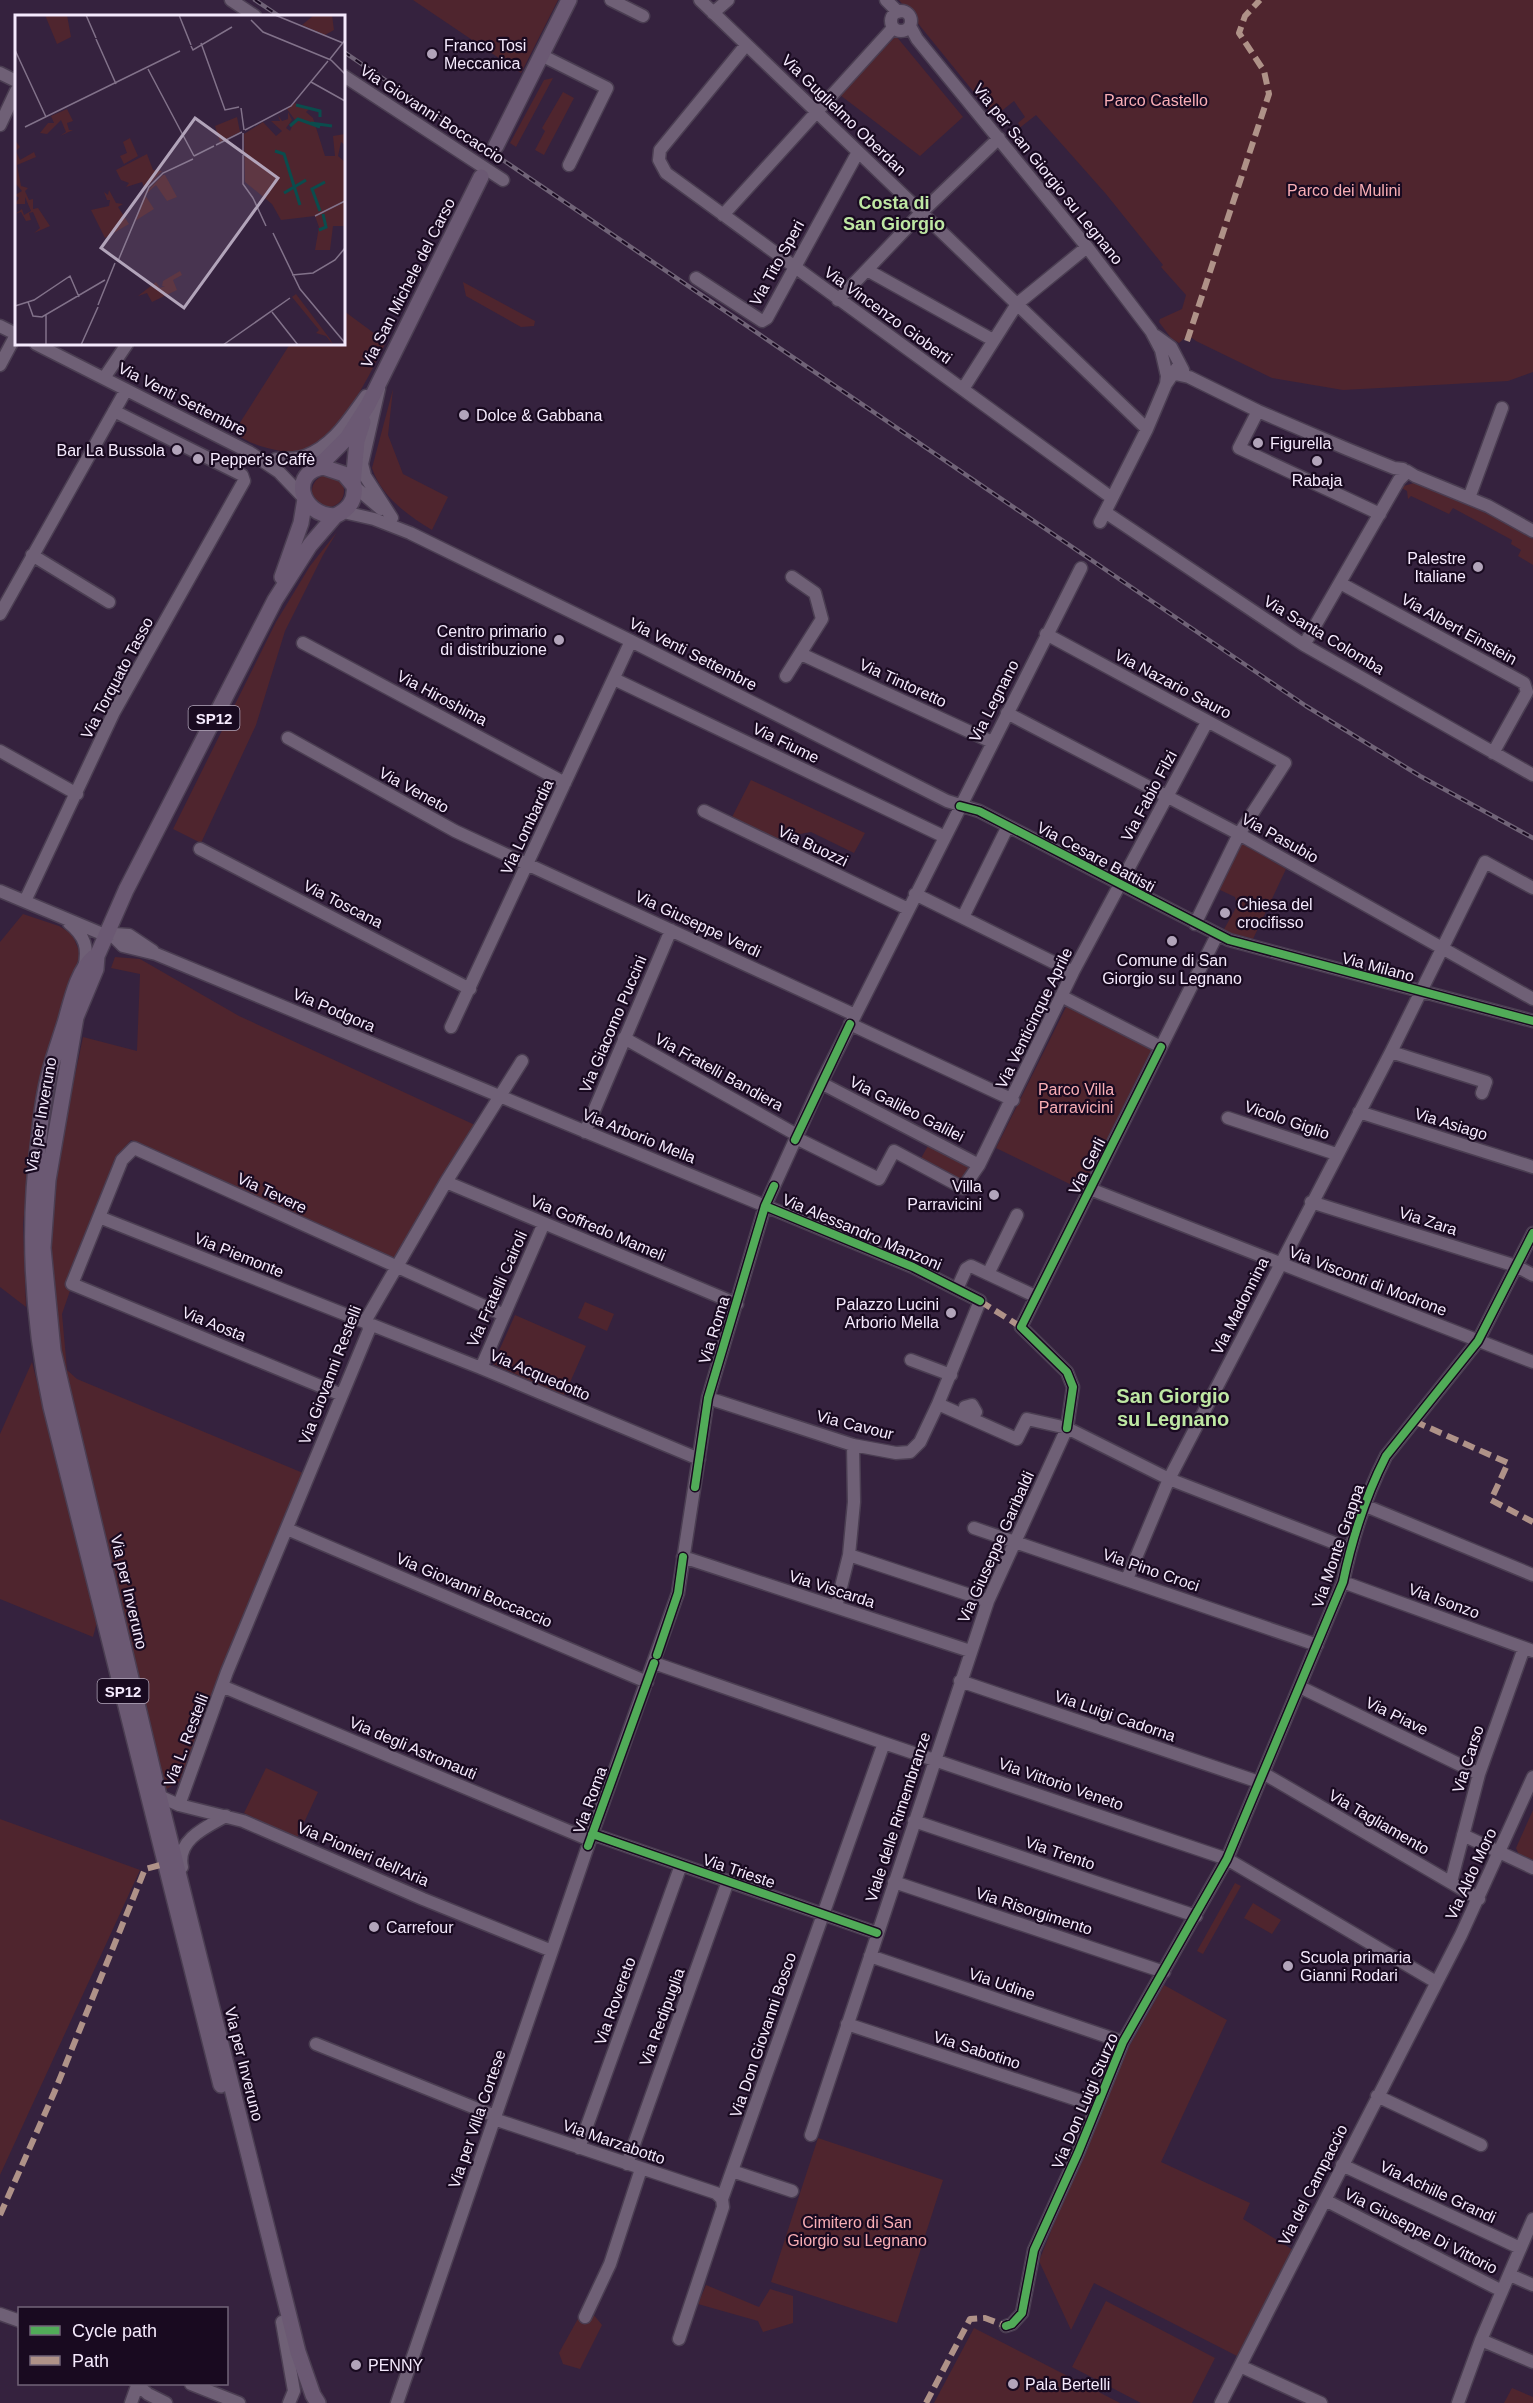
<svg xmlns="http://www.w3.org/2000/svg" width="1533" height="2403" font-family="Arial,sans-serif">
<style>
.green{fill:#4f252e}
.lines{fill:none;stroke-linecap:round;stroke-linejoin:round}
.major-tunnel{stroke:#52405b;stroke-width:15;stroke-dasharray:15 8;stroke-linecap:butt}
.minor-casing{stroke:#4b3e52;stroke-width:15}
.major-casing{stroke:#4b3e52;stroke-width:18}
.minor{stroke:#6f6076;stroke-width:12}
.major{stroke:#6b5973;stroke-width:15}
.rail-casing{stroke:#706377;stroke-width:4.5}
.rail{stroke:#190a20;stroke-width:2;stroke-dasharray:7;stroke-linecap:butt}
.quiet{stroke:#af9288;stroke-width:6;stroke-dasharray:12 6;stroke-linecap:butt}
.cycleway-casing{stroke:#190a20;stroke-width:11}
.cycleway{stroke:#51ab58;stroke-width:8}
.poi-dot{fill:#b2a4ba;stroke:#190a20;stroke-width:2}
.labels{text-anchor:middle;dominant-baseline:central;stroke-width:4.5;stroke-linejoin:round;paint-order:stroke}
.shield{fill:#190a20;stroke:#b3a7bb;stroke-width:1.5}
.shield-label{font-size:15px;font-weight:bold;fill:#f5eafd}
.poi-label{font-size:16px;fill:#f5eafd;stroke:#190a20;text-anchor:start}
.park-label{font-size:16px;fill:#f9aeb5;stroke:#190a20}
.street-label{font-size:16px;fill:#f5eafd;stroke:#190a20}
.neighbourhood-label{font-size:18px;font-weight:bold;fill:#bee7a3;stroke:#190a20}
.quarter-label{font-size:20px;font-weight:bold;fill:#bee7a3;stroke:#190a20}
.inset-river{fill:none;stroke:#0b4c4d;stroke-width:3}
.inset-road{fill:none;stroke:#82728a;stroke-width:1.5}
.view{fill:#b2a4ba;fill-opacity:0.15;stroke:#b2a4ba;stroke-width:3}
.inset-edge{fill:none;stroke:#f5eafd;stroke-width:3}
</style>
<rect width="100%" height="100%" fill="#35223e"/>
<path class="green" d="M413 0H558L521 73Z
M899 0H1533V372L1508 381 1343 390 1272 378 1196 341 1188 335 1179 343 1171 338 1159 322 1160 319 1182 309 1186 295 1161 267 1163 265 1106 194 1036 115 1012 134 1011 132 1020 126 1018 123 1025 117 1014 101 994 117Z
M896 36 963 117 920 156 840 95Z
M553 78 516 147 510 143 544 80Z
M563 92 574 98 544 155 535 150 545 131 542 128Z
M463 282 535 321 534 326 521 327 466 296Z
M344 311 386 342C369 376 336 447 294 453 289 454 281 451 276 450 260 447 246 442 234 432L290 344H344Z
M393 389 388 435 403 474 448 497 432 530C407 515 381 496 372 468Z
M312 491a16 16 0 1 1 32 0a16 16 0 1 1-32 0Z
M1414 483C1454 499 1496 515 1533 539V565L1518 556 1521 550 1511 544 1512 540 1453 508 1449 514 1411 496 1408 499 1407 491 1400 487Z
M337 532 323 555 285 631 256 725 201 843 173 829 276 622 310 566Z
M751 780 865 833 854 853 811 832 773 839 731 819Z
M1239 845H1245L1286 869 1253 939 1223 931 1237 906 1235 897 1218 889Z
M23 914 59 926 72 934 80 953 33 1133 23 1224 26 1307 0 1287V942Z
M115 957 140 959 239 1016 475 1125 394 1259 131 1140 116 1157 62 1314 67 1370 77 1379 303 1473 179 1782 165 1790 59 1350 50 1248 56 1166 83 1037 137 1051 140 974 111 968Z
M1067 1005 1155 1048 1084 1191 996 1148Z
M930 1142 977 1166 962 1185 919 1162Z
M585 1302 614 1314 607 1331 578 1318Z
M515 1315 586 1346 564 1396 493 1364Z
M32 1362 97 1622 93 1637 0 1599V1434Z
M266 1768 318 1792 297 1838 244 1813Z
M1533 1810V1862L1519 1855 1516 1848Z
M0 1819 140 1870 0 2175Z
M1235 1883 1241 1886 1203 1954 1197 1951Z
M1253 1903 1281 1920 1272 1934 1244 1918Z
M1164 1985 1227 2020 1161 2162 1250 2203 1243 2219 1293 2250 1237 2356 1094 2283 1071 2330 1039 2261 1114 2073Z
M818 2138 943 2180 897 2323 771 2282Z
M706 2285 759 2307 770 2289 793 2296V2323L763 2332 758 2321 698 2304Z
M1106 2301 1215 2358 1192 2403H1141L1072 2367Z
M593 2314 602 2325 580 2369 563 2364 559 2353 580 2315Z
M974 2328 1120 2403H934Z
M1512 2388 1533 2397V2403H1504Z"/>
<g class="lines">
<path class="major-tunnel" d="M481 177 496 146"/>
<defs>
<path id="minor" d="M231 0 255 16
M611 0 643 16
M700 0 1147 429
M886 0 898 12
M891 21a10 10 0 1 1 20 0a10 10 0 1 1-20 0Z
M713 13 728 0
M910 26 917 39 1087 247 1151 331 1161 350 1167 376 1166 384
M746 45 660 150 659 160 666 173 1112 498
M541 55 607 88 569 165
M0 73 16 81
M344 76 503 180
M0 125 16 91
M723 215 893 28
M867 270 993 340
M696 278 762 321 767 318 858 152
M838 300 921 213 999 138
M0 326 16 334
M1156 336 1171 347 1183 370
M36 344 249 452 279 472 304 498
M0 365 16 335
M1166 372 1189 377 1258 411 1347 449 1394 468 1403 469
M104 378 127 344
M379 389 362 464 365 476 392 518
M963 389 1017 304 1087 247
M1258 411 1239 448 1380 514
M276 459C285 459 297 459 305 456 333 446 349 419 366 396
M1407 471 1415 476 1488 506 1533 531
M354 486 381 509
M1469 498 1502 408
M343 512 374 519 410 533 631 641 947 801 979 811 1229 940 1533 1021
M1105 512 1304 645 1533 775
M1100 522 1147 429 1166 384 1179 365
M32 555 109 602
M1340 583 1524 683 1527 692 1493 753
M0 614 126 390
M1046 634 1285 763 1239 834 1195 924
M303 643 565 783
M1304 645 1399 480 1404 475
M801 654 992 742
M786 676 822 619 815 593 792 577
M614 679 945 837
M1007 713 1239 834 1533 999
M288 738 455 831 855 1015
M0 751 77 794
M704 811 908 909
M200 849 470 989
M0 891 100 933 129 935 153 951
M915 894 1073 972
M25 901 114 712 244 481 242 475 114 411
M963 917 1008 826
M69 923C85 936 89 948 84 968
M112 935 123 946 156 954 913 1267 980 1301 938 1404 920 1442 910 1452 896 1453 853 1445 708 1398
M1061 996 1161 1047
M850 1024 1013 1100
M451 1027 631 641
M624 1038 797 1135
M1391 1052 1486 1082 1482 1093
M821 1083 979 1165
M1359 1112 1533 1167
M1228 1118 1336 1154
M585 1132 671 930
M796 1138 879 1179 894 1151 963 1188 979 1165 1073 972 1207 722
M446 1182 737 1304
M1090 1189 1533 1362
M1311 1202 1516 1266 1533 1275
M99 1217 481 1368 699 1459
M988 1274 1017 1215
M957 1289 966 1269 971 1266 1035 1296
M911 1360 951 1375
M481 1368 544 1223
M342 1395 72 1284 122 1160 134 1148 504 1315
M938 1404 1017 1439 1027 1419 1067 1428 1169 1479 1350 1549
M964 1415 965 1407 972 1405 976 1412 971 1418
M1366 1506 1533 1575
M974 1528 1317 1645
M287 1529 647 1682
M849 1555 988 1601
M683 1557 970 1651
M1127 1579 1169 1479 1391 1052 1485 862 1533 888
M1343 1582 1533 1651
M836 1607 849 1555 854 1502 853 1445
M654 1663 884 1743 1227 1859 1436 1982
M960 1681 1259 1782
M224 1687 590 1840
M1300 1687 1479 1774
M1263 1773 1479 1899
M159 1796 179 1805 243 1821 423 1899 552 1951
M179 1805 227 1672 369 1330 367 1318 446 1182 522 1061
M914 1821 1196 1916
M592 1834 877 1933
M1463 1835 1533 1868
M182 1867C176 1840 206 1827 226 1816
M894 1882 1164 1972
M1451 1882 1479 1774 1524 1648
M870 1956 1123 2042
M847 2024 1096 2106
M316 2044 495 2116
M1377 2096 1481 2145
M494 2119 716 2193 722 2199
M811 2135 988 1601 1067 1428 1073 1387 1067 1372 1021 1327 1217 935
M579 2148 681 1865
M627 2164 728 1881
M1342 2165 1520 2248
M732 2171 792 2191
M1325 2200 1502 2291
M1510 2275 1533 2285
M0 2314 20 2321
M585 2317 610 2264 641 2169
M282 2322 294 2391 289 2403
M1006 2326 1012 2324 1022 2313 1034 2250 1078 2153 1123 2042 1227 1859 1343 1582C1352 1539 1366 1495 1386 1456L1478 1341 1533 1233
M679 2339 723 2207 722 2199 884 1743
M1481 2340 1533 2362
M1240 2366 1321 2403
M136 2384 148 2394 166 2403
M191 2384 239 2403
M131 2403 137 2386
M397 2403 590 1840 678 1593 708 1398 765 1206 821 1083 1081 568
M1221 2403 1461 1935 1533 1777
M1458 2403 1481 2340 1533 2219"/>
<path id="major" d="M496 146 569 0
M318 467 347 438 368 405 481 177
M323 467 344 474 354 486C356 501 348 510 335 516 299 515 290 472 323 467Z
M353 484 357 441 363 422
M282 577 301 523 305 499
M94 957C77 971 71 1003 65 1023 60 1039 54 1055 50 1071 44 1093 41 1117 39 1139 27 1230 32 1318 51 1407L221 2085
M318 2403 313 2395 298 2352 159 1796 53 1351 43 1248 48 1180 76 1017 96 969 97 956 126 890 275 600 310 545 335 516"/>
</defs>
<use href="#minor" class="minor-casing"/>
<use href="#major" class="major-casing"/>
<use href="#minor" class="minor"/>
<use href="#major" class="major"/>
<defs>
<path id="rail" d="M255 0 279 16
M344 52 1306 706 1420 776 1533 838"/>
</defs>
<use href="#rail" class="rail-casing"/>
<use href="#rail" class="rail"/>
<path class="quiet" d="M1187 341 1269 94 1264 71 1239 33 1245 16 1260 0
M980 1301 1021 1327
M1414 1421 1508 1463 1491 1500 1533 1522
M0 2215 54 2093 145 1869 164 1864
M926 2403 970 2319 985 2318 1006 2326"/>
<defs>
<path id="cycleway" d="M960 806 979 811 1229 940 1533 1021
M795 1140 850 1024
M765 1206 913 1267 980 1301
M1067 1428 1073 1387 1067 1372 1021 1327 1161 1047
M695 1487 708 1398 765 1206 774 1186
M657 1655 678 1593 683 1557
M592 1834 877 1933
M588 1846 654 1663
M1006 2326 1012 2324 1022 2313 1034 2250 1078 2153 1123 2042 1227 1859 1343 1582C1352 1539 1366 1495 1386 1456L1478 1341 1533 1233"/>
</defs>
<use href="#cycleway" class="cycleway-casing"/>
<use href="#cycleway" class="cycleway"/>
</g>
<g class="poi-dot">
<circle cx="432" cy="54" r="6"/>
<circle cx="464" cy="415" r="6"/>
<circle cx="1258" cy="443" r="6"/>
<circle cx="177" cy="450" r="6"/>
<circle cx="198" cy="459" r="6"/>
<circle cx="1317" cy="461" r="6"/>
<circle cx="1478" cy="567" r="6"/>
<circle cx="559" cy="640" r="6"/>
<circle cx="1225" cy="913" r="6"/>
<circle cx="1172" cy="941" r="6"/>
<circle cx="994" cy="1195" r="6"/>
<circle cx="951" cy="1313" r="6"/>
<circle cx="374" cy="1927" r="6"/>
<circle cx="1288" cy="1966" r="6"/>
<circle cx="356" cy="2365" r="6"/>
<circle cx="1013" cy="2384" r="6"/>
</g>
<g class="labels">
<g class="shield">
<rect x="188.5" y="706" width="51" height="24" rx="4.5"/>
<rect x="97.5" y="1679" width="51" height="24" rx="4.5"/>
</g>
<g class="shield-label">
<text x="214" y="718">SP12</text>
<text x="123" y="1691">SP12</text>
</g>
<g class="poi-label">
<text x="444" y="45">Franco Tosi<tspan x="444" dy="18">Meccanica</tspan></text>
<text x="476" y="415">Dolce &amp; Gabbana</text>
<text x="1270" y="443">Figurella</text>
<text x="165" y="450" text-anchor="end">Bar La Bussola</text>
<text x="210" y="459">Pepper's Caffè</text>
<text x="1317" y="480" text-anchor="middle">Rabaja</text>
<text x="1466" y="558" text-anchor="end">Palestre<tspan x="1466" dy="18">Italiane</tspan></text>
<text x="547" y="631" text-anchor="end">Centro primario<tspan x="547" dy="18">di distribuzione</tspan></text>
<text x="1237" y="904">Chiesa del<tspan x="1237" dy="18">crocifisso</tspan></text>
<text x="1172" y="960" text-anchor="middle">Comune di San<tspan x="1172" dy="18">Giorgio su Legnano</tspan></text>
<text x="982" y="1186" text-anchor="end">Villa<tspan x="982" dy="18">Parravicini</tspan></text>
<text x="939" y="1304" text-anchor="end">Palazzo Lucini<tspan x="939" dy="18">Arborio Mella</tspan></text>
<text x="386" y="1927">Carrefour</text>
<text x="1300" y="1957">Scuola primaria<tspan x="1300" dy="18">Gianni Rodari</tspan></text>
<text x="368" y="2365">PENNY</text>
<text x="1025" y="2384">Pala Bertelli</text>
</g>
<g class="park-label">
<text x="1156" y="100">Parco Castello</text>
<text x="1344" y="190">Parco dei Mulini</text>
<text x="1076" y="1089">Parco Villa<tspan x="1076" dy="18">Parravicini</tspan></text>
<text x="857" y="2222">Cimitero di San<tspan x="857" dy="18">Giorgio su Legnano</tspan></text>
</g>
<g class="street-label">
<text transform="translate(432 114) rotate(33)">Via Giovanni Boccaccio</text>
<text transform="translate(844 115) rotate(44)">Via Guglielmo Oberdan</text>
<text transform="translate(1048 174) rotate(51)">Via per San Giorgio su Legnano</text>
<text transform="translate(777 263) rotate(-61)">Via Tito Speri</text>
<text transform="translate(408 283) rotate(-63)">Via San Michele del Carso</text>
<text transform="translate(888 315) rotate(36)">Via Vincenzo Gioberti</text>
<text transform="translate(182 399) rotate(27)">Via Venti Settembre</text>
<text transform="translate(1459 629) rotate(29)">Via Albert Einstein</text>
<text transform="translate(1324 635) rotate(31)">Via Santa Colomba</text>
<text transform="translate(693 654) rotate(27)">Via Venti Settembre</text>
<text transform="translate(117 678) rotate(-62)">Via Torquato Tasso</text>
<text transform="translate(903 683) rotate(25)">Via Tintoretto</text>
<text transform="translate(1173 684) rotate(28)">Via Nazario Sauro</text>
<text transform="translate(442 698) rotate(28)">Via Hiroshima</text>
<text transform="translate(994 701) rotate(-63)">Via Legnano</text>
<text transform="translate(786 743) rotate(26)">Via Fiume</text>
<text transform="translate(414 790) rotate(29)">Via Veneto</text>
<text transform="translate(1149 796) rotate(-62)">Via Fabio Filzi</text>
<text transform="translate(527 827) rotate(-65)">Via Lombardia</text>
<text transform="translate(1280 838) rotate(29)">Via Pasubio</text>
<text transform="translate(813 846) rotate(25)">Via Buozzi</text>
<text transform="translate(1096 857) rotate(28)">Via Cesare Battisti</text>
<text transform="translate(343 904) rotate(27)">Via Toscana</text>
<text transform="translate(698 924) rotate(25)">Via Giuseppe Verdi</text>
<text transform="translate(1378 967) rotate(15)">Via Milano</text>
<text transform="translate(334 1010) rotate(23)">Via Podgora</text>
<text transform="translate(1034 1018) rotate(-64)">Via Venticinque Aprile</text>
<text transform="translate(613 1024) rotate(-67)">Via Giacomo Puccini</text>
<text transform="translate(719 1072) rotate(29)">Via Fratelli Bandiera</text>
<text transform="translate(907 1109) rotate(27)">Via Galileo Galilei</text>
<text transform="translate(41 1115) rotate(-80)">Via per Inveruno</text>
<text transform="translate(1287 1120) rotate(19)">Vicolo Giglio</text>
<text transform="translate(1451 1124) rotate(17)">Via Asiago</text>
<text transform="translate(639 1136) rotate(22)">Via Arborio Mella</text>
<text transform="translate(1087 1166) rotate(-63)">Via Gerli</text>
<text transform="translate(272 1193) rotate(25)">Via Tevere</text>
<text transform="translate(1428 1221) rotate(18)">Via Zara</text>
<text transform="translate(598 1228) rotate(23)">Via Goffredo Mameli</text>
<text transform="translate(862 1232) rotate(23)">Via Alessandro Manzoni</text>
<text transform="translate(239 1255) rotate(22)">Via Piemonte</text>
<text transform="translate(1368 1281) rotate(21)">Via Visconti di Modrone</text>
<text transform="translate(497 1289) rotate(-66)">Via Fratelli Cairoli</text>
<text transform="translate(1240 1306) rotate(-63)">Via Madonnina</text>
<text transform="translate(214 1324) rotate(22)">Via Aosta</text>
<text transform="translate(714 1330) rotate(-73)">Via Roma</text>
<text transform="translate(330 1375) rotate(-69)">Via Giovanni Restelli</text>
<text transform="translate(540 1375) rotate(23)">Via Acquedotto</text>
<text transform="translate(855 1425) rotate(14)">Via Cavour</text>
<text transform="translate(1338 1546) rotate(-71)">Via Monte Grappa</text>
<text transform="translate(996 1547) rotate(-66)">Via Giuseppe Garibaldi</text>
<text transform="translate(1151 1570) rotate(19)">Via Pino Croci</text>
<text transform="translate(832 1589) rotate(18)">Via Viscarda</text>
<text transform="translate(474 1590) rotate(23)">Via Giovanni Boccaccio</text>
<text transform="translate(129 1592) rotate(77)">Via per Inveruno</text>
<text transform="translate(1444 1601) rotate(20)">Via Isonzo</text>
<text transform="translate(1115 1716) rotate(19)">Via Luigi Cadorna</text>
<text transform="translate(1397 1716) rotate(26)">Via Piave</text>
<text transform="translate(186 1740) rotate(-69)">Via L. Restelli</text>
<text transform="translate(413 1748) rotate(23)">Via degli Astronauti</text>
<text transform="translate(1468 1759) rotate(-72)">Via Carso</text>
<text transform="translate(1061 1784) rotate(19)">Via Vittorio Veneto</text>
<text transform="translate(590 1800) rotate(-70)">Via Roma</text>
<text transform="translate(898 1817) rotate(-72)">Viale delle Rimembranze</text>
<text transform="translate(1379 1822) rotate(30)">Via Tagliamento</text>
<text transform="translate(1060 1853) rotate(19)">Via Trento</text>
<text transform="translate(363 1854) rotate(23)">Via Pionieri dell'Aria</text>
<text transform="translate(739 1871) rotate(19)">Via Trieste</text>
<text transform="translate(1471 1874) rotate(-65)">Via Aldo Moro</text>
<text transform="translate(1034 1911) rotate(18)">Via Risorgimento</text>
<text transform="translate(1002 1984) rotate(19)">Via Udine</text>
<text transform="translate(615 2001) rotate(-70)">Via Rovereto</text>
<text transform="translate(662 2017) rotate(-70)">Via Redipuglia</text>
<text transform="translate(763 2035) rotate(-71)">Via Don Giovanni Bosco</text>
<text transform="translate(977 2050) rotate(18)">Via Sabotino</text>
<text transform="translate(244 2064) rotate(76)">Via per Inveruno</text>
<text transform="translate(1085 2101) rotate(-67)">Via Don Luigi Sturzo</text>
<text transform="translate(477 2119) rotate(-71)">Via per Villa Cortese</text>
<text transform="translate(614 2142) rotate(19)">Via Marzabotto</text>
<text transform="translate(1313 2185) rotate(-63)">Via del Campaccio</text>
<text transform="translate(1438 2192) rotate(25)">Via Achille Grandi</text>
<text transform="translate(1421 2231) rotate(27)">Via Giuseppe Di Vittorio</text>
</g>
<g class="neighbourhood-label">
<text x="894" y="203">Costa di<tspan x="894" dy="21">San Giorgio</tspan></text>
</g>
<g class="quarter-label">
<text x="1173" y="1396">San Giorgio<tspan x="1173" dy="23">su Legnano</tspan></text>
</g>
</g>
<g transform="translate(15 15)">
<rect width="330" height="330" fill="#35223e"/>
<path d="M30 0H52L56 22 42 29ZM299 0H317L319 15 310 20 287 10ZM279 88 295 93 291 97 298 103 310 141H320L318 121 330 119V130L326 127 323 141 330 147V211H318L315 235H300L304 212 300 201 266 205 257 189 230 167 229 119 248 107 261 121 267 116 256 106H265L263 100 267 106 273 104V97L277 105 271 113 275 116 280 105 272 94ZM52 94 58 106 52 108 54 115H58L45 121 51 117 46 105 32 119 25 118 33 108H39L36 101ZM222 102 225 117 205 127 200 111ZM115 123 123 141 109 149 105 141 112 138 108 127ZM0 125 5 132 1 136 5 145 19 137 21 142 2 150 6 171 13 173 10 176 14 185 18 184V194L23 193 35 211 19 218 25 213 18 197 14 198 16 205 11 206 6 197 0 199 7 194 9 200 16 196 10 182V189H0L4 183 0 180 7 176 0 168ZM132 139 138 155 147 156 130 174 127 167 111 172 114 168 106 165 101 155ZM148 160H150L162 182 152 186 141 170 130 180 139 194 120 206 130 178ZM94 175 101 188 108 189 103 192 114 209 90 223 76 195 94 191 95 185H92L89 177 93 180ZM165 256 167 260 158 265 162 275 137 287 132 278 123 281 141 267 145 273 150 271H147L148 266ZM281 279 315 324 318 330 311 321 301 318 304 315 277 282Z" fill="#4f252e"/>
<path class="inset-river" d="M281 90 305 96V102M296 108 317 111M275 111 283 104 305 112M260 136 269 139 285 190M269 178 291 165M305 196 297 174 310 167M304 215 311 212 308 199"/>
<path class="inset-road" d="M71 0 81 23M164 0 176 30M260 0 328 28M236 5 248 17 316 45M81 24 101 69M186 28 210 95 224 92M176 31 178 35 217 12M0 35 31 102M315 44 330 25M316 45 330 59M133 54 179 141M296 67 330 86M226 93 229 115M10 112 165 36M230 115 276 91 313 46M228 118V139M201 130 227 117M228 140V169L238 183M179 141 199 131M238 183 251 211M300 201 330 186M258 218 285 274 330 328M103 246 134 172 148 158 178 144M277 260 298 258 320 245 330 233M13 287 18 301 27 302 90 265M83 290 100 248M0 291 19 285 55 261 64 282M257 297 283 330M31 330V300M66 330 83 292M208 330 275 283"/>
<path class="view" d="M180 103 263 163 169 293 86 233Z"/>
<rect width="330" height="330" class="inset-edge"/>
</g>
<rect x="18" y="2307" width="210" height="78" fill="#190a20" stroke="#716478" stroke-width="1.5"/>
<rect x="30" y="2326" width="30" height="9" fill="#51ab58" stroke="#716478" stroke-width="1.5"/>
<text x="72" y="2337" font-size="18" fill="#f5eafd">Cycle path</text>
<rect x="30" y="2356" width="30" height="9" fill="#af9288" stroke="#716478" stroke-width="1.5"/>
<text x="72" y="2367" font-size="18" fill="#f5eafd">Path</text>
</svg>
